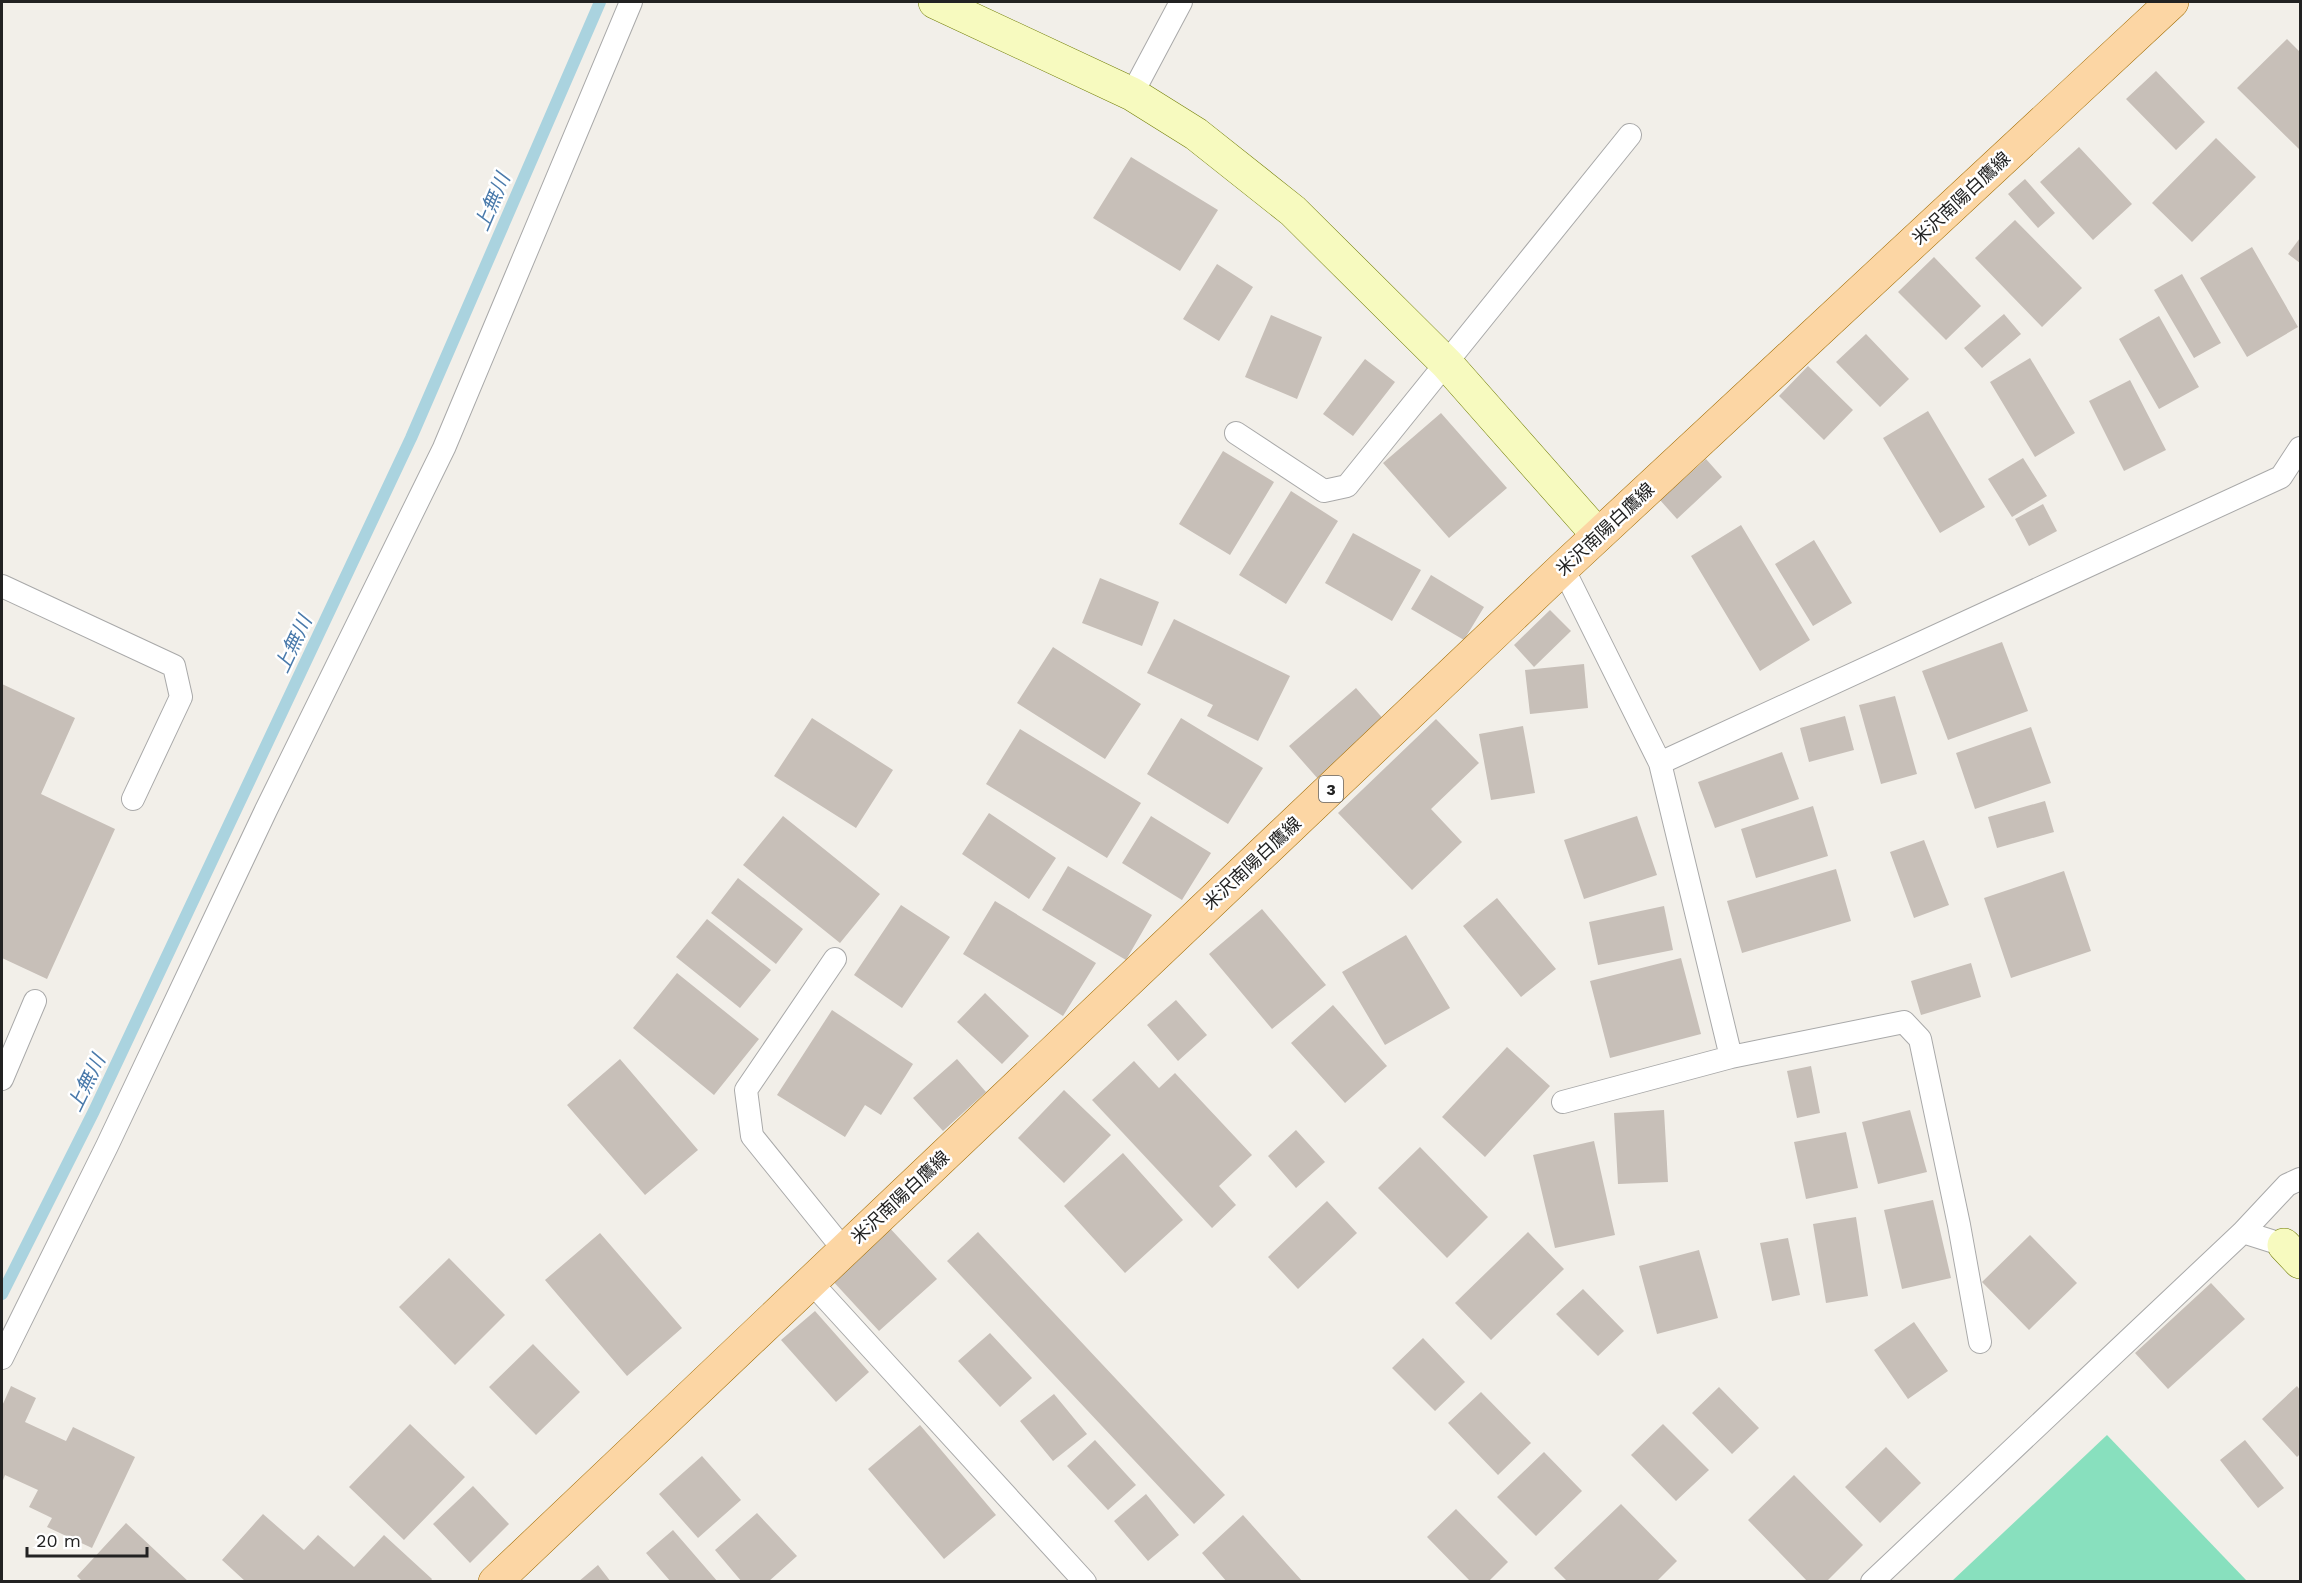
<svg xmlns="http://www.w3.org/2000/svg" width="2302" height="1583" font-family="'Work Sans','Noto Sans JP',sans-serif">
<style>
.pitch{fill:#88e0be}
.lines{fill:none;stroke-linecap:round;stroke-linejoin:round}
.stream{stroke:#aad3df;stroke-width:12}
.building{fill:#c7bfb8}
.lane-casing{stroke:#a9a9a9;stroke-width:24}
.secondary-casing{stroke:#707d05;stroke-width:34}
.primary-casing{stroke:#a06b00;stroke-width:34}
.lane{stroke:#fff;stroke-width:22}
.secondary{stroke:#f7fabf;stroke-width:33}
.primary{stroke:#fcd6a4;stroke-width:33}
.labels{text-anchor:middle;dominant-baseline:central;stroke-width:5;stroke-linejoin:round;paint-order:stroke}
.shield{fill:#fff;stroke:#646464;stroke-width:1.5}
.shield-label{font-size:16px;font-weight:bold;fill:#222}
.street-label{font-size:18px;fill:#222;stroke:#fff}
.water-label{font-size:20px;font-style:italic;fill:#4a7aab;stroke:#fff}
</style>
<rect width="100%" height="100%" fill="#f2efe9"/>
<path class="pitch" d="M2107 1435 2247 1581H1952Z"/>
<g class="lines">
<path class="stream" d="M2 1294 94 1111 411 438 600 2"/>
</g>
<path class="building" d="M2287 39 2300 52V150L2237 88Z
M2156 71 2205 122 2176 150 2126 99Z
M2216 138 2256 177 2192 242 2152 203Z
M2079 147 2132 204 2093 240 2040 182Z
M1131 157 1218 210 1180 271 1093 218Z
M2025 179 2055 213 2038 228 2008 194Z
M2015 220 2082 288 2042 327 1975 258Z
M2300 238V263L2288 254Z
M2252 247 2298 327 2247 357 2200 278Z
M1934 257 1981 306 1946 340 1898 292Z
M1217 264 1253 287 1219 341 1183 319Z
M2182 274 2221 343 2194 358 2154 290Z
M2004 314 2021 334 1982 368 1964 348Z
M1271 315 1322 337 1297 399 1245 377Z
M2159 316 2199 387 2159 409 2119 339Z
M1866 334 1909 379 1880 407 1836 362Z
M2030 358 2075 433 2035 457 1990 382Z
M1365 359 1395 382 1353 436 1323 414Z
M1808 366 1853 410 1824 440 1779 396Z
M2130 380 2166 450 2124 471 2089 401Z
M1928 411 1985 507 1940 533 1883 438Z
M1441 413 1507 488 1449 538 1383 463Z
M1223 451 1274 482 1230 555 1179 524Z
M2023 458 2047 496 2012 517 1988 479Z
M1706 459 1722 477 1677 519 1660 500Z
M1291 491 1338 521 1286 604 1239 575Z
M2043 504 2057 531 2029 546 2015 519Z
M1741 525 1810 640 1760 671 1691 556Z
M1353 533 1421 570 1392 621 1325 583Z
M1814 540 1852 603 1813 626 1775 564Z
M1431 575 1484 607 1464 640 1411 609Z
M1100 578 1159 602 1142 646 1082 623Z
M1550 610 1571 631 1534 667 1514 645Z
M1174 619 1290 676 1258 741 1207 716 1213 705 1147 673Z
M2002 642 2028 711 1948 740 1922 671Z
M1053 647 1141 704 1105 759 1017 703Z
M1584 664 1588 708 1530 714 1525 670Z
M2 684 75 718 41 794 115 829 47 979 2 958Z
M1356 688 1386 722 1319 780 1289 746Z
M1895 696 1917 774 1881 784 1859 705Z
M1845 716 1854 750 1809 762 1800 728Z
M812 718 893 770 856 828 774 776Z
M1181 718 1263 768 1228 824 1147 774Z
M1436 719 1479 763 1431 809 1462 842 1412 890 1338 813Z
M1523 726 1535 793 1491 800 1479 734Z
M2031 727 2051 783 1975 809 1956 753Z
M1020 729 1141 803 1107 858 986 784Z
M1782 752 1799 799 1715 828 1698 782Z
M2045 801 2054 832 1997 848 1988 817Z
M1813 806 1828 856 1756 878 1741 829Z
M989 813 1056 858 1029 899 962 854Z
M783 816 880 894 840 943 743 865Z
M1151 816 1211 853 1182 900 1122 863Z
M1637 816 1657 875 1584 899 1564 840Z
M1924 840 1949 905 1914 918 1890 852Z
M1068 866 1152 915 1126 960 1042 910Z
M1836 869 1851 921 1742 953 1727 901Z
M2064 871 2091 951 2011 978 1984 898Z
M738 878 803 929 776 964 711 913Z
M1497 898 1556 969 1521 997 1463 926Z
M995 901 1096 963 1063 1016 963 954Z
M901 905 950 937 902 1008 854 975Z
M1664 906 1673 950 1598 965 1589 922Z
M1262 909 1326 985 1272 1029 1209 954Z
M707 919 771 970 740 1008 676 957Z
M1406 935 1450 1008 1385 1045 1342 972Z
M1681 958 1701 1034 1610 1058 1590 981Z
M1971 963 1981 997 1921 1015 1911 981Z
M677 973 759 1039 714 1095 633 1028Z
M985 993 1029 1036 1002 1064 957 1022Z
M1176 1000 1207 1035 1178 1061 1147 1025Z
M1333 1005 1387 1066 1345 1103 1291 1043Z
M832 1010 913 1064 881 1115 865 1105 845 1137 777 1095Z
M1507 1047 1550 1086 1485 1157 1442 1117Z
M620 1059 698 1150 645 1195 567 1105Z
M957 1059 986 1092 943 1131 913 1098Z
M1134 1061 1159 1088 1175 1073 1252 1155 1219 1186 1236 1205 1212 1228 1092 1100Z
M1811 1066 1820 1113 1797 1118 1787 1071Z
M1064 1090 1111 1135 1064 1183 1018 1138Z
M1664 1110 1668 1182 1618 1184 1614 1113Z
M1910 1110 1927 1172 1878 1184 1862 1122Z
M1296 1130 1325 1162 1296 1188 1268 1156Z
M1846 1132 1858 1188 1806 1199 1794 1142Z
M1594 1141 1615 1235 1555 1248 1533 1155Z
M1420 1147 1488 1217 1447 1258 1378 1188Z
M1123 1153 1183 1220 1125 1273 1064 1206Z
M1933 1200 1951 1278 1902 1289 1884 1210Z
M1327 1201 1357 1233 1298 1289 1268 1257Z
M1856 1217 1868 1296 1826 1303 1813 1224Z
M887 1225 937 1279 879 1331 830 1278Z
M978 1232 1225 1495 1194 1524 947 1261Z
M1528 1232 1564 1269 1491 1340 1455 1303Z
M600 1233 682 1328 627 1376 545 1280Z
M2030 1235 2077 1283 2029 1330 1982 1282Z
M1788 1238 1800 1295 1772 1301 1760 1243Z
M1699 1250 1718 1318 1657 1334 1639 1266Z
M449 1258 505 1315 455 1365 399 1307Z
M2211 1283 2245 1319 2168 1389 2135 1353Z
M1583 1289 1624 1331 1598 1356 1556 1314Z
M815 1311 869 1372 836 1402 781 1340Z
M1914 1322 1948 1371 1908 1399 1874 1350Z
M990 1333 1032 1378 1000 1407 958 1361Z
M1423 1338 1465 1382 1435 1411 1392 1368Z
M533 1344 580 1392 536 1435 489 1387Z
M11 1386 36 1398 25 1422 66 1441 73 1427 135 1457 92 1548 47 1527 52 1518 29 1507 38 1490 5 1475 2 1483V1406Z
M2297 1386 2300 1390V1454L2297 1457 2262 1419Z
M1719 1387 1759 1428 1732 1454 1692 1413Z
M1481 1392 1531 1443 1498 1475 1448 1423Z
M1054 1394 1087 1434 1053 1461 1020 1421Z
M410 1424 465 1477 404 1540 349 1487Z
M1663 1424 1709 1470 1676 1501 1631 1455Z
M920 1425 996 1515 944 1559 868 1469Z
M1095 1440 1136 1485 1108 1510 1067 1466Z
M2245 1440 2284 1488 2258 1508 2220 1460Z
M1886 1447 1921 1483 1880 1523 1845 1487Z
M1544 1452 1582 1491 1536 1536 1497 1497Z
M702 1456 741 1500 698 1538 659 1494Z
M1794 1475 1863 1545 1826 1582H1808L1748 1520Z
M473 1486 509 1524 470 1563 433 1524Z
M1146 1494 1179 1535 1148 1561 1114 1521Z
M1621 1504 1677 1561 1656 1582H1568L1554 1568Z
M1456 1509 1508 1562 1488 1582H1471L1427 1537Z
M757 1513 797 1556 768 1582H742L715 1550Z
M263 1514 304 1550 318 1535 354 1567 384 1535 432 1579 430 1582H246L222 1560Z
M1243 1515 1303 1582H1227L1202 1553Z
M126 1523 189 1582H83L77 1576Z
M673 1530 718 1582H671L646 1553Z
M598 1565 611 1582H578Z"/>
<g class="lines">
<defs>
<path id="lane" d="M1132 94 1181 2
M1236 433 1324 491 1347 486 1630 135
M1563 568 1660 763 1731 1057
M2 586 174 666 181 697 133 799
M1660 763 2281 477 2300 448
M835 959 746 1090 752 1136 844 1250
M2 1079 35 1001
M1563 1102 1731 1057 1904 1022 1920 1039 1959 1225 1980 1342
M2243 1232 2287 1185 2300 1179
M811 1282 1085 1582
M2 1358 107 1146 266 810 444 448 631 2
M1872 1582 2243 1232 2284 1245"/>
<path id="secondary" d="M935 2 1132 94 1196 134 1293 211 1447 364 1598 535
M2284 1245 2300 1262"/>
<path id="primary" d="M495 1582 1563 568 2172 2"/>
</defs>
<use href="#lane" class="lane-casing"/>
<use href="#secondary" class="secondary-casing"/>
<use href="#primary" class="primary-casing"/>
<use href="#lane" class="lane"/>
<use href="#secondary" class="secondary"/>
<use href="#primary" class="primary"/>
</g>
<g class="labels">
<rect class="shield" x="1319" y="776" width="24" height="26" rx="4.5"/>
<g class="shield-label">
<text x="1331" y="789">3</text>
</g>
<g class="street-label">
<text transform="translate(1961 198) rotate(-43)">米沢南陽白鷹線</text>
<text transform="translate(1605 529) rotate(-43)">米沢南陽白鷹線</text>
<text transform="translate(1252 863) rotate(-43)">米沢南陽白鷹線</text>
<text transform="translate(900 1197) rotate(-43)">米沢南陽白鷹線</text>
</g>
<g class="water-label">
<text transform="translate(492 202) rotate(-67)">上無川</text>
<text transform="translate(293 644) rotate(-65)">上無川</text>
<text transform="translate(86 1083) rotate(-64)">上無川</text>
</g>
</g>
<rect width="2302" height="1583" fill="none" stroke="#222222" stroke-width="6"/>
<path d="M27 1547v9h120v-9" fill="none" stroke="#222222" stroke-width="3"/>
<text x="36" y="1547" font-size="18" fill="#222222" stroke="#ffffff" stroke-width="4.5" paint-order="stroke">20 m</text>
</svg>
